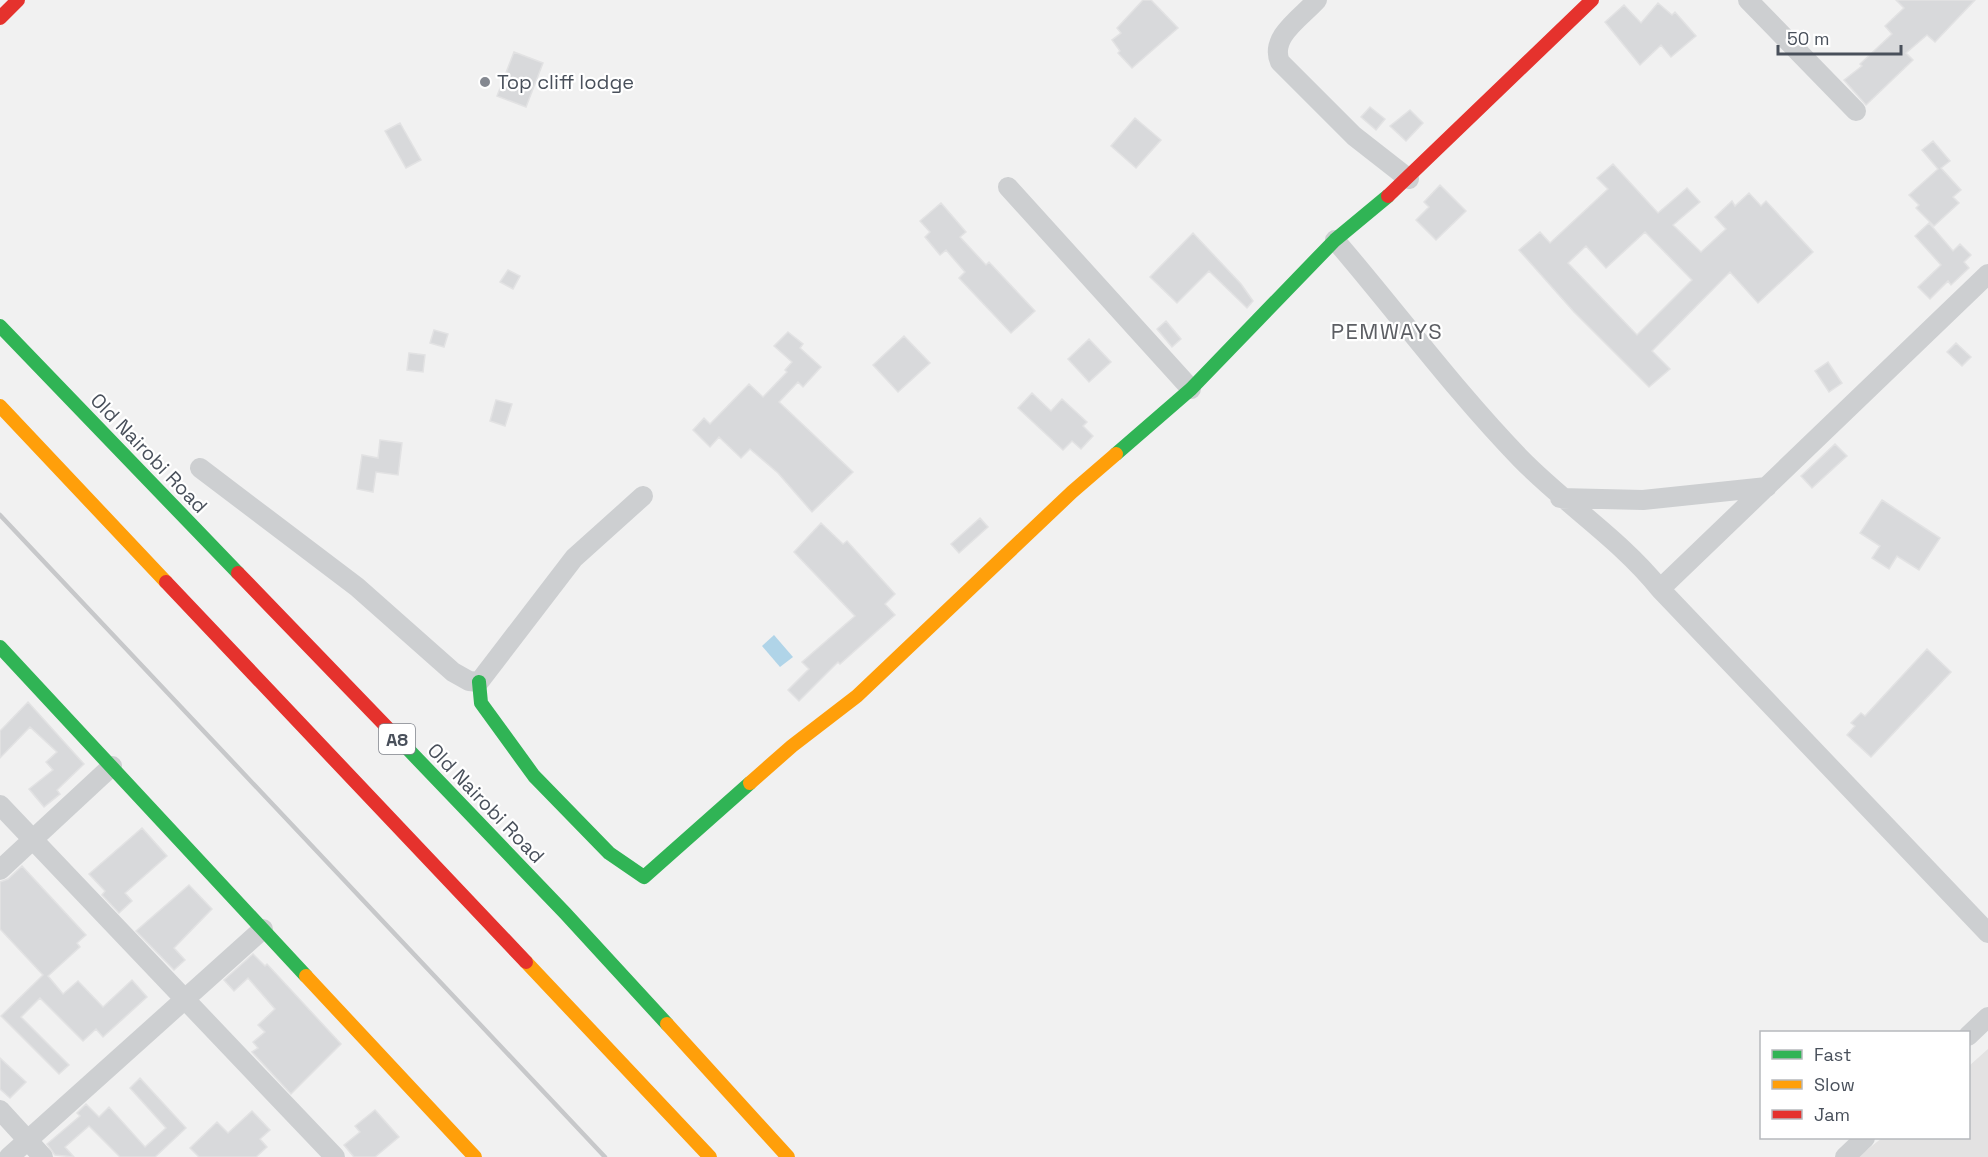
<svg xmlns="http://www.w3.org/2000/svg" width="1988" height="1157" font-family="'Space Grotesk',sans-serif">
<style>
.education{fill:#e3e2e2}
.water{fill:#b0d4e8}
.building{fill:#d8d9db;stroke:#e2e2e3;stroke-width:1.5;fill-rule:evenodd}
.lines{fill:none;stroke-linecap:round;stroke-linejoin:round}
.street{stroke:#cdcfd1;stroke-width:20}
.fast{stroke:#30b455;stroke-width:14}
.slow{stroke:#ff9f0a;stroke-width:14}
.jam{stroke:#e5322d;stroke-width:14}
.rail{stroke:#c7c8ca;stroke-width:4.5}
.poi-dot{fill:#848890;stroke:#fff;stroke-width:2}
.labels{text-anchor:middle;dominant-baseline:central;stroke-width:4.5;stroke-linejoin:round;paint-order:stroke}
.shield{fill:#fff;stroke:#80848c;stroke-width:1.5}
.shield-label{font-size:18px;font-weight:bold;fill:#49505b}
.poi-label{font-size:20px;fill:#49505b;stroke:#fff;text-anchor:start}
.street-label{font-size:20px;fill:#49505b;stroke:#fff}
.quarter-label{font-size:22px;letter-spacing:1.5px;fill:#5d5f64;stroke:#fff}
</style>
<rect width="100%" height="100%" fill="#f1f1f1"/>
<path class="education" d="M1988 1049V1157H1858L1882 1138H1968L1969 1066Z"/>
<path class="water" d="M774 635 793 657 780 667 762 646Z"/>
<path class="building" d="M1143 0H1151L1178 28 1132 68 1118 53 1120 51 1112 40 1121 33 1117 28Z
M1896 0H1975L1935 42 1927 35 1906 53 1913 60 1866 105 1844 80 1862 66 1860 64 1892 34 1885 26 1904 8Z
M1658 3 1672 15 1675 12 1696 36 1671 57 1661 45 1640 65 1605 22 1624 5 1641 23Z
M514 52 543 63 526 107 497 96Z
M1370 107 1385 119 1376 130 1361 117Z
M1410 110 1423 123 1406 141 1390 126Z
M1135 118 1161 140 1136 168 1111 146Z
M400 123 421 160 406 168 385 131Z
M1933 141 1950 161 1941 168 1961 190 1953 197 1959 203 1934 226 1916 208 1919 205 1909 195 1938 169 1922 150Z
M1613 164 1658 213 1687 188 1700 202 1673 225 1701 252 1726 229 1715 217 1732 201 1735 206 1749 193 1761 206 1766 201 1813 252 1758 303 1730 272 1652 351 1670 369 1649 387 1574 312 1519 250 1540 232 1550 243 1608 189 1597 178ZM1645 232 1692 280 1637 335 1568 263 1586 246 1606 268Z
M1440 185 1466 211 1436 240 1416 220 1429 207 1424 202Z
M941 203 966 232 960 237 986 265 989 262 1035 311 1011 333 959 278 965 272 946 250 940 255 925 237 930 232 920 221Z
M1929 223 1953 251 1960 244 1971 255 1964 262 1969 268 1951 285 1948 281 1930 299 1918 287 1941 265 1915 236Z
M1193 233 1241 284 1253 301 1247 308 1209 271 1177 303 1150 277Z
M508 270 520 276 513 289 500 282Z
M1166 321 1181 339 1172 347 1157 329Z
M434 330 448 334 444 347 430 343Z
M788 332 803 344 800 348 821 367 803 387 798 382 779 402 853 472 812 512 778 473 750 449 741 458 719 437 710 447 693 430 704 418 710 424 749 384 763 397 787 372 785 370 792 362 774 346Z
M904 336 930 363 898 392 873 365Z
M1089 339 1111 362 1089 382 1068 359Z
M1956 343 1971 357 1962 366 1947 352Z
M409 353 425 355 423 372 407 370Z
M1828 362 1842 383 1829 392 1815 371Z
M1032 393 1051 411 1062 399 1087 422 1083 426 1093 436 1081 449 1072 441 1063 450 1018 408Z
M496 400 512 404 505 426 490 421Z
M380 440 402 443 398 475 376 472 373 492 357 489 362 455 378 458Z
M1835 444 1847 456 1812 488 1801 476Z
M1882 500 1940 538 1919 570 1897 556 1889 569 1872 558 1880 546 1860 533Z
M980 518 988 527 959 553 951 544Z
M821 523 843 544 847 541 895 594 885 604 895 615 840 664 838 662 799 701 788 690 809 669 802 662 855 616 794 552Z
M1927 649 1951 672 1871 757 1847 735 1855 726 1851 723 1861 713 1865 716Z
M28 702 84 764 57 790 60 794 44 807 29 789 53 770 46 762 57 752 30 727 0 758V731Z
M142 828 167 856 125 893 132 901 119 913 102 895 105 891 89 874Z
M22 866 86 935 77 943 80 947 48 976 63 994 78 981 103 1007 132 980 147 997 103 1037 96 1029 83 1041 40 998 21 1017 69 1065 59 1074 1 1016 43 975 0 929V882L8 879Z
M189 885 212 909 174 948 185 960 174 970 136 931Z
M253 954 265 966 267 964 341 1044 291 1094 252 1052 258 1048 253 1042 265 1032 258 1025 275 1009 248 978 234 991 224 980Z
M0 1058 26 1082 10 1098 0 1089Z
M140 1078 186 1128 155 1157H120L89 1126 65 1147 74 1157 55 1155 47 1144 80 1116 77 1113 86 1104 99 1117 109 1107 145 1147 166 1128 130 1088Z
M375 1110 399 1137 375 1157H354L344 1145 360 1132 355 1126Z
M252 1111 270 1130 260 1139 267 1147 256 1157H199L190 1148 217 1122 228 1133Z"/>
<g class="lines">
<path class="street" d="M1317 0C1302 17 1269 37 1280 62L1354 136 1409 179
M1748 0 1856 111
M1008 187 1191 389
M1335 240C1397 312 1454 390 1521 459 1565 504 1621 540 1660 589L1988 933
M200 468 357 587 453 672 469 681 479 682 574 558 643 496
M1560 498 1643 500 1767 487
M1660 589 1988 274
M0 805 335 1157
M0 870 112 766
M1968 1036 1988 1017
M0 1110 43 1157
M9 1157 263 929
M1845 1157 1865 1138"/>
<path class="fast" d="M0 326 238 573
M1116 454 1191 389 1335 240 1388 196
M0 647 306 976
M479 682 481 703 534 776 609 853 644 877 750 783
M404 745 565 913 667 1024"/>
<path class="slow" d="M0 406 166 582
M750 783 792 746 857 696 1072 492 1116 454
M526 962 710 1157
M306 976 475 1157
M667 1024 788 1157"/>
<path class="jam" d="M0 18 18 0
M1388 196 1592 0
M238 573 404 745
M166 582 526 962"/>
<path class="rail" d="M0 515 605 1157"/>
</g>
<circle class="poi-dot" cx="485" cy="82" r="6"/>
<g class="labels">
<rect class="shield" x="379" y="724" width="36" height="30" rx="4.5"/>
<g class="shield-label">
<text x="397" y="739">A8</text>
</g>
<g class="poi-label">
<text x="497" y="82">Top cliff lodge</text>
</g>
<g class="street-label">
<text transform="translate(149 453) rotate(46)">Old Nairobi Road</text>
<text transform="translate(486 803) rotate(46)">Old Nairobi Road</text>
</g>
<g class="quarter-label">
<text x="1387" y="331">PEMWAYS</text>
</g>
</g>
<rect x="1760" y="1031" width="210" height="108" fill="#ffffff" stroke="#b6b9bd" stroke-width="1.5"/>
<rect x="1772" y="1050" width="30" height="9" fill="#30b455" stroke="#b6b9bd" stroke-width="1.5"/>
<text x="1814" y="1061" font-size="18" fill="#49505b">Fast</text>
<rect x="1772" y="1080" width="30" height="9" fill="#ff9f0a" stroke="#b6b9bd" stroke-width="1.5"/>
<text x="1814" y="1091" font-size="18" fill="#49505b">Slow</text>
<rect x="1772" y="1110" width="30" height="9" fill="#e5322d" stroke="#b6b9bd" stroke-width="1.5"/>
<text x="1814" y="1121" font-size="18" fill="#49505b">Jam</text>
<path d="M1778 45v9h123v-9" fill="none" stroke="#49505b" stroke-width="3"/>
<text x="1787" y="45" font-size="18" fill="#49505b" stroke="#ffffff" stroke-width="4.5" paint-order="stroke">50 m</text>
</svg>
